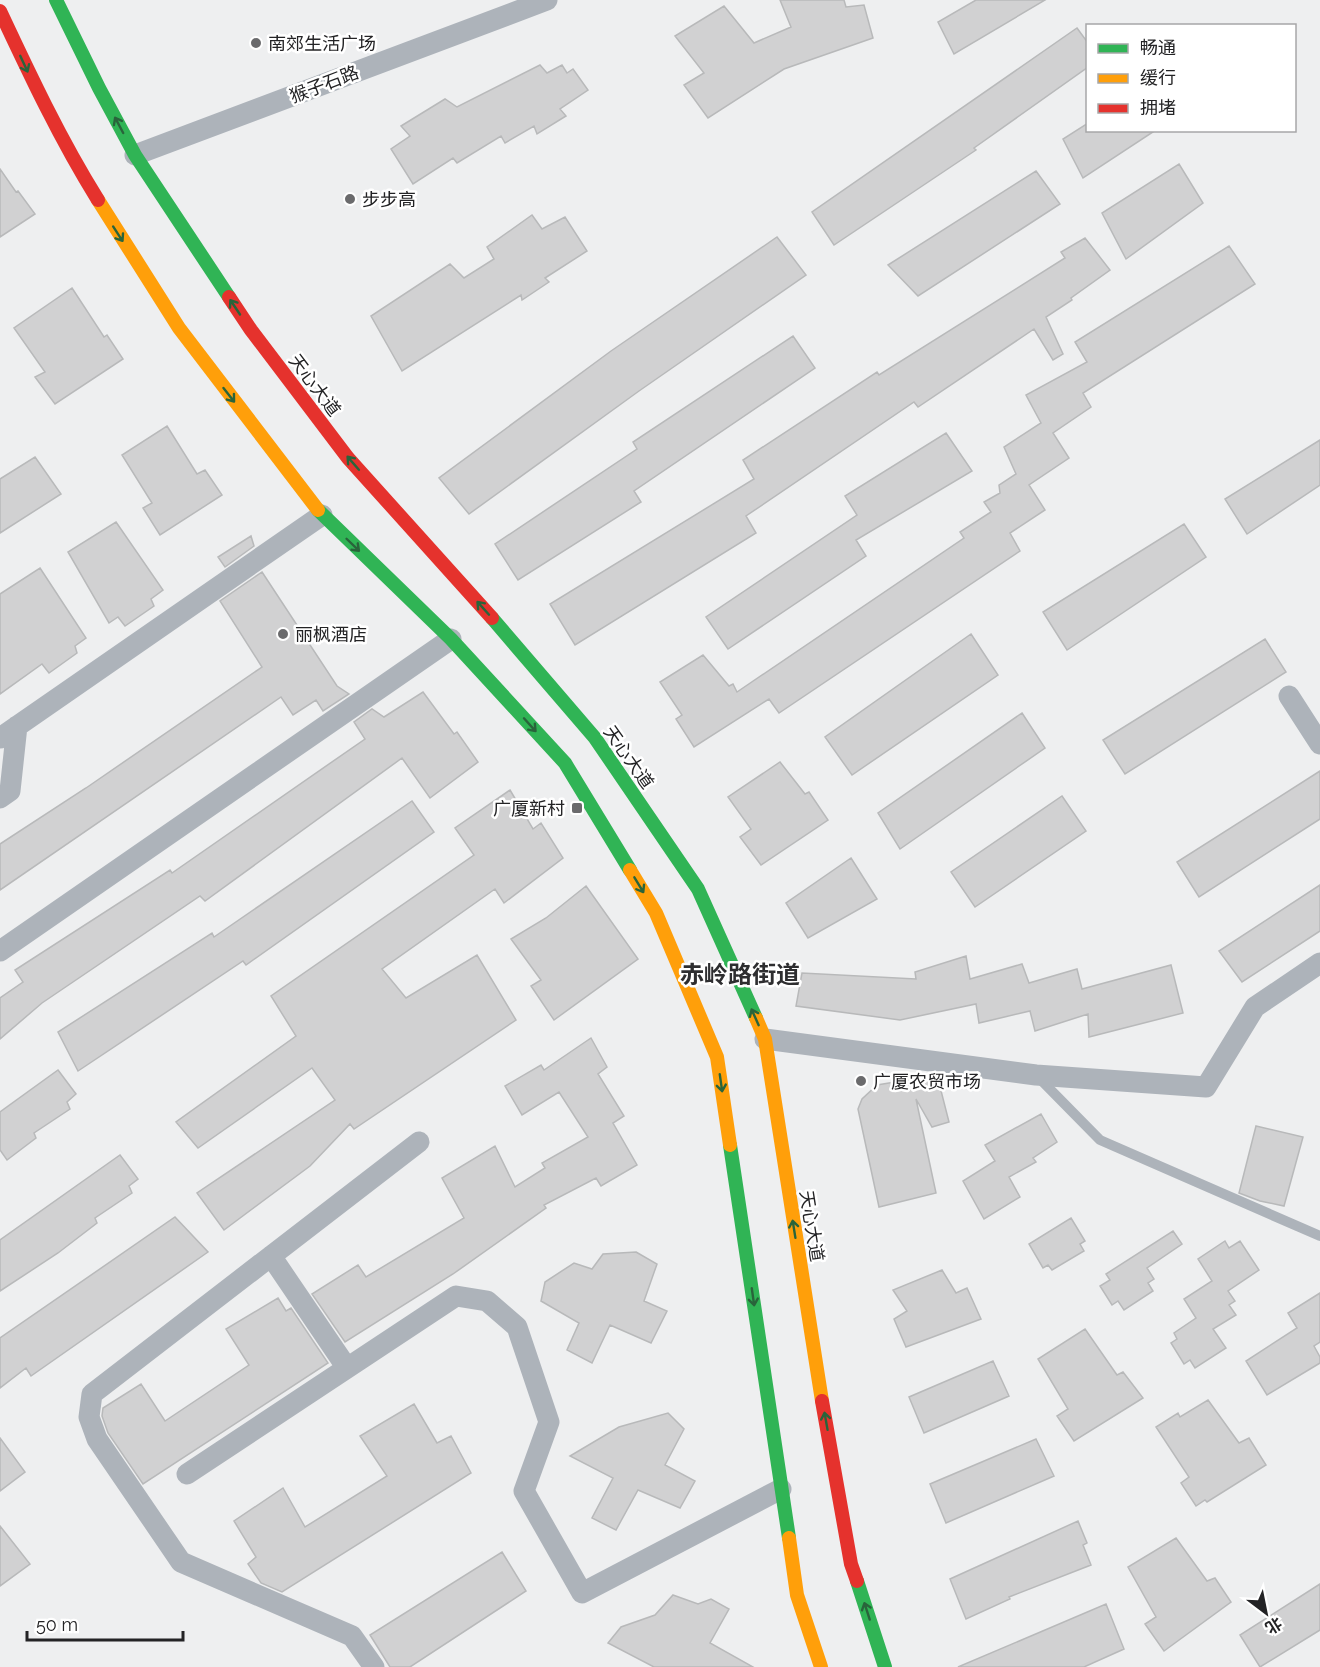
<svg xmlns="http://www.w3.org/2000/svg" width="1320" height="1667" font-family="Raleway,'Noto Sans SC',sans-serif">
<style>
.building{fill:#d1d1d2;stroke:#b8b9ba;stroke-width:1.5}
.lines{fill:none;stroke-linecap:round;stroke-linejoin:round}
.lane{stroke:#adb3ba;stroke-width:10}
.street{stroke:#adb3ba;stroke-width:21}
.fast{stroke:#30b455;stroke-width:14}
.slow{stroke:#ff9f0a;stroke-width:14}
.jam{stroke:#e5322d;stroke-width:14}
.oneway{stroke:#29643b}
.poi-dot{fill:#6a6a6c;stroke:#fff;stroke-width:2}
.labels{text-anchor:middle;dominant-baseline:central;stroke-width:5;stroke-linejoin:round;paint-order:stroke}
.poi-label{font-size:18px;fill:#232325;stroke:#fff;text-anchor:start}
.street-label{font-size:18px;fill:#232325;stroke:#fff}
.district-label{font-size:24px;font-weight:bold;fill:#2e2e30;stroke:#fff}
</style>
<rect width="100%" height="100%" fill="#eeeff0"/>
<path class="building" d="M780 0H844L846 7 864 5 873 38 784 69 708 118 684 85 704 73 675 36 724 6 754 43 791 27Z
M976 0H1045L954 54 938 22Z
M1077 28 1088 43V67L974 148 976 150 834 245 812 212Z
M540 65 547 73 562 65 567 73 573 69 588 90 560 109 566 116 537 134 534 126 505 143 501 136 457 163 453 158 413 184 391 149 410 136 401 126 445 99 457 107Z
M1088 123V130H1156L1083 178 1063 139Z
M1179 164 1203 203 1126 259 1102 213Z
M0 169 16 192 18 191 35 214 0 237Z
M1036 171 1060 204 918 296 888 265Z
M532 215 542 229 565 217 587 251 545 278 549 282 522 300 521 295 402 371 371 316 450 264 464 278 494 259 487 247Z
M777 237 806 275 639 391 469 514 439 478 611 351Z
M1085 238 1110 270 1071 298 1072 300 1046 317 1063 354 1053 360 1034 329 918 407 914 402 746 516 756 533 575 645 550 604 754 479 743 460 877 372 879 375 1065 258 1061 252Z
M1229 246 1255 284 1083 393 1091 407 1053 433 1069 458 1029 485 1045 510 1010 533 1020 551 779 713 769 699 694 747 676 719 682 715 660 682 703 655 729 686 733 684 737 692 964 538 960 532 991 512 984 502 1000 493 999 485 1016 474 1004 447 1041 423 1026 395 1087 362 1075 342Z
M72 288 104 337 107 335 123 359 55 404 35 377 45 372 14 328Z
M793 336 815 368 634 491 641 502 518 580 495 544 637 449 633 442Z
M167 426 197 474 205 470 222 495 160 535 143 508 152 503 122 455Z
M946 433 972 471 856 540 866 556 728 649 706 617 857 515 845 496Z
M1320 440V485L1247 534 1225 499Z
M35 457 61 494 0 533V479Z
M116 522 163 590 151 599 154 606 125 626 118 617 109 623 68 552Z
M1184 524 1206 557 1067 650 1043 612Z
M251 536 254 546 225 567 218 557Z
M40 568 86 638 75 646 77 653 49 673 42 664 0 694V594Z
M262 572 337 686 349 694 323 711 316 700 293 715 281 697 0 890V844L86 788 262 667 220 601Z
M971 634 998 675 852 775 825 737Z
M1265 639 1286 672 1125 774 1103 740Z
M423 692 454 734 457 732 478 762 430 798 402 758 205 901 200 896 42 1003 0 1039V998L23 982 15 970 170 870 172 873 365 739 354 722 372 709 384 717Z
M1022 713 1045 748 900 849 878 813Z
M780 762 805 794 809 792 828 820 761 865 740 837 751 829 728 797Z
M1320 771V819L1199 897 1177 862Z
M510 790 533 829 541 823 563 858 504 903 495 889 382 969 406 998 477 955 516 1020 354 1129 350 1124 310 1166 224 1230 197 1193 335 1100 312 1068 198 1148 176 1122 296 1036 271 996 474 855 455 828Z
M1062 796 1086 831 975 907 951 872Z
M412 801 434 832 246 965 243 961 78 1071 58 1032 212 933 214 937Z
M851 858 877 899 808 938 786 903Z
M1320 885V931L1242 982 1219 951Z
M586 886 638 959 554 1020 531 986 541 980 511 939 546 918Z
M966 956 970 979 1022 964 1029 983 1077 969 1082 989 1171 965 1183 1013 1089 1037 1088 1014 1035 1031 1030 1011 979 1023 976 1004 900 1020 796 1006 802 973 916 979 915 972Z
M591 1038 607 1067 598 1074 624 1116 613 1123 637 1165 601 1186 596 1178 544 1205 546 1208 453 1274 345 1342 312 1294 358 1265 366 1277 464 1218 442 1178 495 1146 515 1187 545 1168 542 1163 588 1137 559 1092 522 1115 505 1086 541 1065 544 1070Z
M58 1070 76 1094 67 1102 70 1109 34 1133 36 1138 7 1160 0 1150V1112Z
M937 1075 949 1122 932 1127 916 1099 936 1193 879 1207 858 1109 862 1099 877 1085Z
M1041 1114 1057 1142 1033 1158 1036 1162 1009 1177 1020 1197 984 1219 963 1181 995 1161 985 1145Z
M1256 1126 1303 1137 1284 1206 1260 1201 1239 1193Z
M120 1155 138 1179 129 1186 132 1193 95 1218 97 1223 58 1253 0 1291V1240Z
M175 1217 208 1252 31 1376 26 1368 0 1388V1338Z
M1071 1218 1085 1241 1080 1244 1084 1251 1052 1270 1048 1265 1043 1268 1029 1244Z
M1173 1231 1182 1244 1147 1268 1154 1279 1148 1283 1153 1291 1124 1310 1118 1301 1112 1305 1100 1286 1110 1280 1106 1274Z
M1225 1241 1229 1248 1240 1241 1259 1270 1228 1291 1235 1301 1229 1305 1236 1315 1213 1329 1226 1348 1195 1368 1190 1360 1184 1364 1171 1343 1177 1339 1174 1333 1196 1318 1184 1299 1212 1281 1198 1259Z
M636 1252 657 1264 644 1301 667 1311 651 1343 610 1325 592 1363 567 1350 579 1323 541 1301 545 1282 574 1263 592 1269 603 1254Z
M942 1270 956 1293 967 1288 981 1319 906 1347 894 1319 907 1311 893 1290Z
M1320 1293V1342L1314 1346 1320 1357V1363L1267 1395 1246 1361 1297 1328 1288 1313Z
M278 1298 286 1311 291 1308 328 1363 143 1484 108 1433 102 1416 103 1408 141 1384 165 1421 249 1365 226 1329Z
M1085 1329 1117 1375 1123 1372 1143 1398 1074 1441 1057 1416 1068 1409 1038 1359Z
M993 1361 1009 1396 924 1433 909 1397Z
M1208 1400 1239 1443 1249 1438 1266 1465 1207 1502 1205 1500 1196 1506 1181 1483 1189 1477 1156 1427 1178 1413 1180 1417Z
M414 1404 437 1443 451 1436 471 1473 282 1592 261 1583 248 1564 256 1557 234 1521 283 1488 305 1527 387 1476 360 1436Z
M668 1413 684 1429 665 1465 695 1481 680 1508 638 1490 616 1530 592 1518 613 1478 570 1456 619 1427Z
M0 1438 25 1472 0 1491Z
M1036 1439 1054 1476 946 1523 930 1484Z
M1078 1521 1087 1543 1083 1545 1091 1565 1009 1597 1010 1599 966 1619 950 1579Z
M0 1526 30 1564 0 1586Z
M1176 1538 1207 1581 1215 1578 1231 1602 1164 1651 1145 1624 1156 1617 1128 1567Z
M502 1552 526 1591 410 1667H390L370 1635Z
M1320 1584V1630L1260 1667 1240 1635Z
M673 1595 698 1604 711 1599 729 1609 710 1643 753 1667H654L608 1643 621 1627 655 1615Z
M1106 1604 1124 1649 1084 1667H958Z"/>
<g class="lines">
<path class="lane" d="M1038 1077 1100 1140 1320 1236"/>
<path class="street" d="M135 155 547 0
M1289 696 1320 744
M0 738 322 515
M0 798 10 791 17 726
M0 951 451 639
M765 1039 1036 1075 1206 1087 1255 1007 1320 963
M271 1256 347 1368
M187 1474 456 1296 487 1301 517 1327 549 1422 524 1491 582 1593 781 1489
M374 1667 352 1636 181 1562 97 1439 89 1417 92 1394 419 1142"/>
<path class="fast" d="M56 0 99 88 135 155 229 297
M318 510 451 639 565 763 630 870
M492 618 595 738 698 889 756 1018
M730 1145 789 1538
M857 1581 885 1667"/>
<path class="slow" d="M98 200 179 328 318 510
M630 870 656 913 717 1057 730 1145
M756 1018 765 1039 822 1401
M789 1538 797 1595 821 1667"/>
<path class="jam" d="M0 11C30 75 60 139 98 200
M229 297 251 330 348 458 492 618
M822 1401 851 1564 857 1581"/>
</g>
<defs><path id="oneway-shaft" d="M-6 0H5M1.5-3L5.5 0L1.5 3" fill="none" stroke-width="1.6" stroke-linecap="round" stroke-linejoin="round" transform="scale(1.5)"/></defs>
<g class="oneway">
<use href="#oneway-shaft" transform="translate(24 64) rotate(65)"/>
<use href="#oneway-shaft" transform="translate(119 125) rotate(-118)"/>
<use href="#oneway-shaft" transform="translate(118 234) rotate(57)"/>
<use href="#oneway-shaft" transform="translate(235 307) rotate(-124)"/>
<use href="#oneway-shaft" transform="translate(229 395) rotate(52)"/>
<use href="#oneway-shaft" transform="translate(353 463) rotate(-131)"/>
<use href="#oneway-shaft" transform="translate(353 545) rotate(44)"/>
<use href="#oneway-shaft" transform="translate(483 608) rotate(-132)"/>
<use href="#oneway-shaft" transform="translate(530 725) rotate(48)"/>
<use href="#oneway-shaft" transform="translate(639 885) rotate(59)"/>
<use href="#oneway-shaft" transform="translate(755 1017) rotate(-114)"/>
<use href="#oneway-shaft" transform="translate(721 1083) rotate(82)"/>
<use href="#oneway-shaft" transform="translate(794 1229) rotate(-99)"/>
<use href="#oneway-shaft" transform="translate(753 1297) rotate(82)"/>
<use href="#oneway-shaft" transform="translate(826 1421) rotate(-100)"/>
<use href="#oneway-shaft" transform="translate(867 1611) rotate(-108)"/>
</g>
<g class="poi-dot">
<circle cx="256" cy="43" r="6"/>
<circle cx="350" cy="199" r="6"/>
<circle cx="283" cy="634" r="6"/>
<rect x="571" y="802" width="12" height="12" rx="3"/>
<circle cx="861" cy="1081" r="6"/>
</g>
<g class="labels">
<g class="poi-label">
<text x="268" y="43">南郊生活广场</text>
<text x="362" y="199">步步高</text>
<text x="295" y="634">丽枫酒店</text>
<text x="565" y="808" text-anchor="end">广厦新村</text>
<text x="873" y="1081">广厦农贸市场</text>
</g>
<g class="street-label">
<text transform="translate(324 84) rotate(-21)">猴子石路</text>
<text transform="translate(315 385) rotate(53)">天心大道</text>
<text transform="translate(629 757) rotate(55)">天心大道</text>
<text transform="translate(812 1226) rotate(81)">天心大道</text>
</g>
<g class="district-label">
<text x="740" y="974">赤岭路街道</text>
</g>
</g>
<rect x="1086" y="24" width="210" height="108" fill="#ffffff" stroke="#a7a7a8" stroke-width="1.5"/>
<rect x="1098" y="44" width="30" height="9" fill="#30b455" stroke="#a7a7a8" stroke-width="1.5"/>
<text x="1140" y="54" font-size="18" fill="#232325">畅通</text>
<rect x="1098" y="74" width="30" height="9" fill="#ff9f0a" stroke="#a7a7a8" stroke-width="1.5"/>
<text x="1140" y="84" font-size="18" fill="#232325">缓行</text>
<rect x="1098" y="104" width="30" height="9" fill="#e5322d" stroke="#a7a7a8" stroke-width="1.5"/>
<text x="1140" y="114" font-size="18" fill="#232325">拥堵</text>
<g transform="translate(1266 1613) rotate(148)" stroke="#ffffff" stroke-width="4.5" paint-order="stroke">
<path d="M0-4.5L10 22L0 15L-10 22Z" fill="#232325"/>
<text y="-9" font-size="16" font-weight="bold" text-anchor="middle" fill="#232325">北</text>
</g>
<path d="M27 1631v9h156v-9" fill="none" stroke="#232325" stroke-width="3"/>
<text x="36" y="1631" font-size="18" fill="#232325" stroke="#ffffff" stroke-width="4.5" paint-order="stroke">50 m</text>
</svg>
